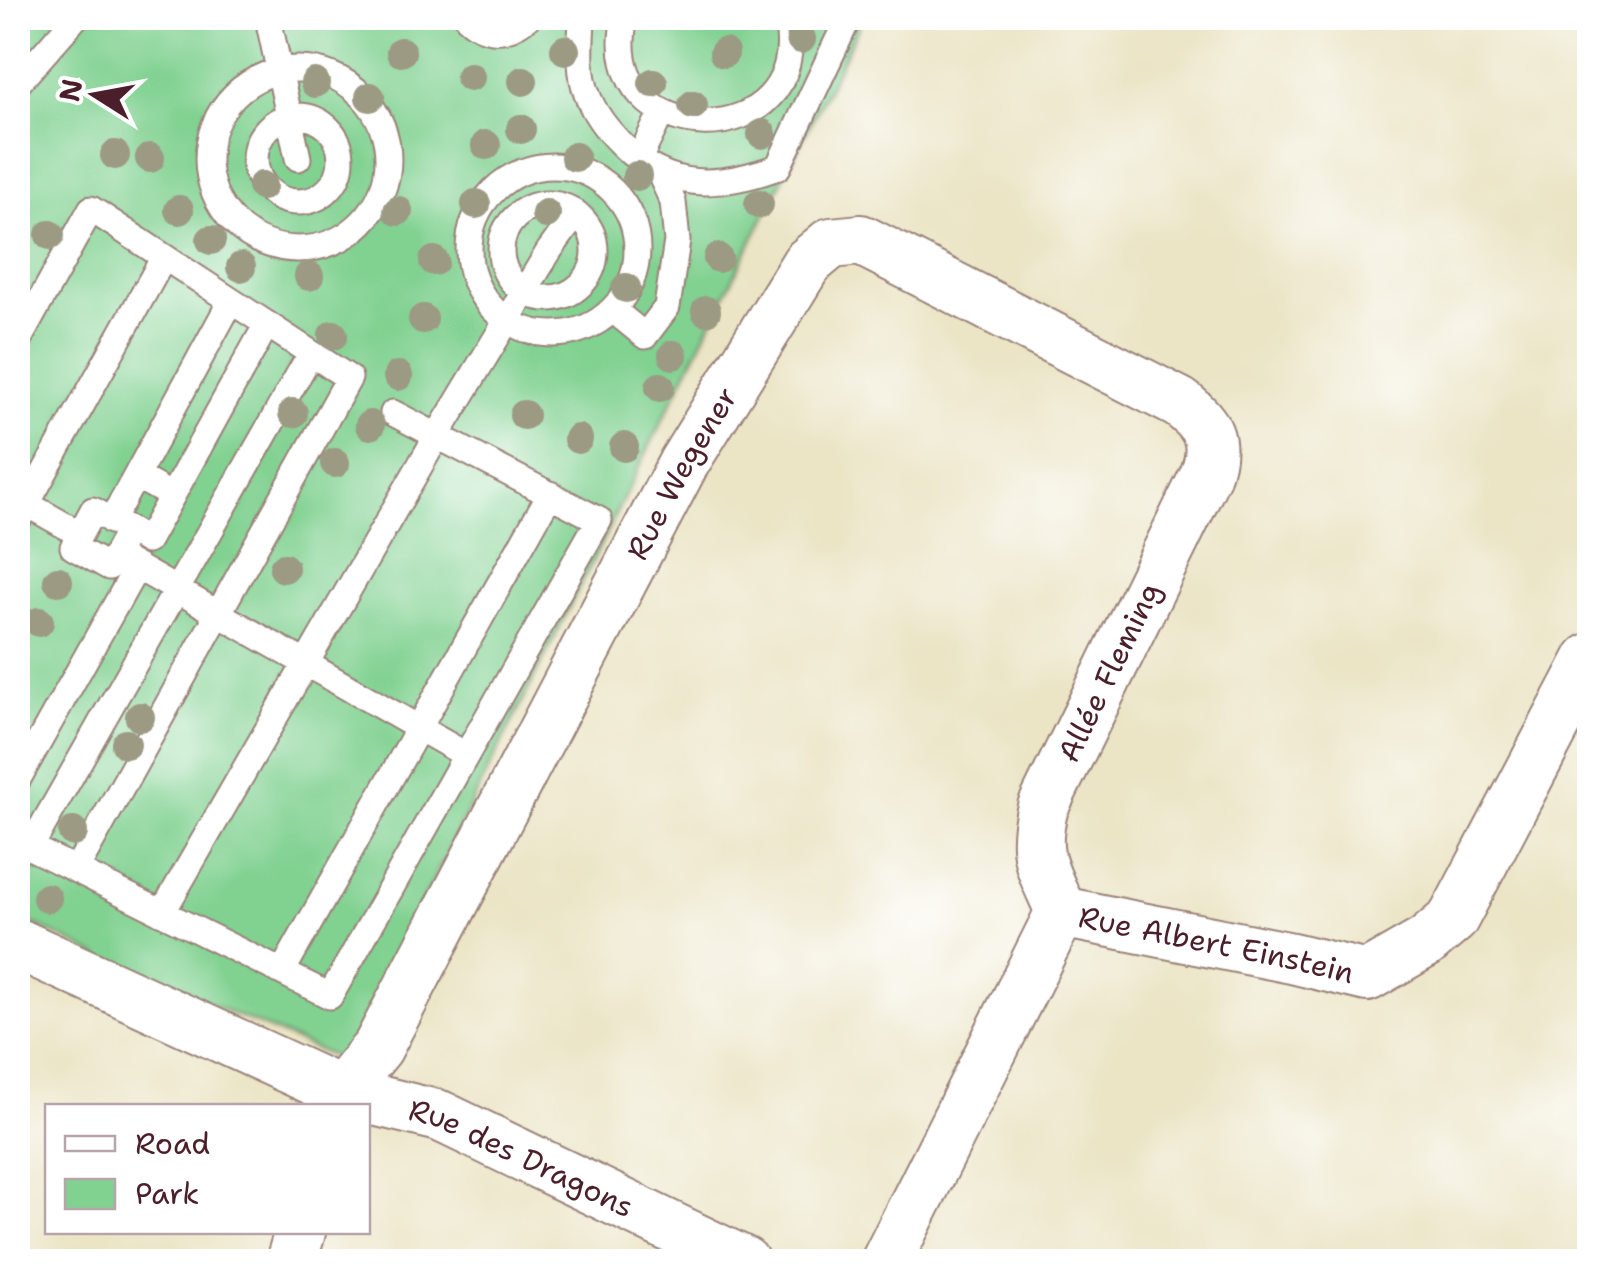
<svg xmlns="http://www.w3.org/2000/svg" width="1607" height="1279" font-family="'Shantell Sans',sans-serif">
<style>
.green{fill:#81d191;stroke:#66785e;stroke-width:2.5}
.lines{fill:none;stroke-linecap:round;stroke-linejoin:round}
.lane-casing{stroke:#9a8278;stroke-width:29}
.street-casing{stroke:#9a8278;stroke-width:54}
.lane{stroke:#fff;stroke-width:25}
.street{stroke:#fff;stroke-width:50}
.tree{fill:#9d9a84}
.labels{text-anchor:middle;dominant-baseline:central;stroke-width:10;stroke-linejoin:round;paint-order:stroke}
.street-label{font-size:30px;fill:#4a1f2b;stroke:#fff}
</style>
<rect width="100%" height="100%" fill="#fff"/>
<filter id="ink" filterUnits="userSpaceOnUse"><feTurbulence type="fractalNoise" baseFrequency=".01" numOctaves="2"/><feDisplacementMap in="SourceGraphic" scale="20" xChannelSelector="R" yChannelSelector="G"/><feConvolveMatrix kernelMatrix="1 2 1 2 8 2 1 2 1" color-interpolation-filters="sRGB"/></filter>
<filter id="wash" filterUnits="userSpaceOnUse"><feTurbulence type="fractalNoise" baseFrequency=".0048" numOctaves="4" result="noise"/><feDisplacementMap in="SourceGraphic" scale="40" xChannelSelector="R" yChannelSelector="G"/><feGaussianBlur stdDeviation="2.25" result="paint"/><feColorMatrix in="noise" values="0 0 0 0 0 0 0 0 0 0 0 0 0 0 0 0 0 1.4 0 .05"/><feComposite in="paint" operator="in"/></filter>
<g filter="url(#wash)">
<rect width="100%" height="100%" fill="#ebe4c5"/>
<path class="green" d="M18 18H863L343 1061 104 959 18 916Z"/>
</g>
<g filter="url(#ink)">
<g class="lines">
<defs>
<path id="lane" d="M268 18 298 158
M468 18C487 35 507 34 527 18
M582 18C581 43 578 70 587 94 594 114 607 130 622 145 669 192 719 188 778 167L846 23 845 18
M625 18C594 154 815 160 787 18
M208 159a90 90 0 1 1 180 0a90 90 0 1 1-180 0Z
M18 83 75 18
M255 159a43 43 0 1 1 86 0a43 43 0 1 1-86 0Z
M639 159 662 112
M469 250a84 84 0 1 1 168 0a84 84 0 1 1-168 0Z
M501 251a47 47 0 1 1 94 0a47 47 0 1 1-94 0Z
M613 310 645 336 667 307 677 241 673 202 661 176
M18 341 91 209 349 378 76 870
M136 476 231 301
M172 496 267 324
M18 499 80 534
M93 510 129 530 109 567 73 547Z
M18 520 164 257
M111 521 136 476 172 496 147 541 129 530
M116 555 466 755
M18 779 137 567
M18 841 330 996 599 520 393 413
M30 848 311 353
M162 913 437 436 549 251 576 214
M282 972 550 494"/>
<g id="street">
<path id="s1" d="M18 944 341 1092 440 1116 744 1262"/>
<path id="s2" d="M337 1106 341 1092 378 1047 683 464 807 263 831 243 861 240 1180 403C1208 424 1218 441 1205 476L1043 807C1030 855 1043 869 1061 912"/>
<path d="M291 1262 300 1232"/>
<path id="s3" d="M886 1262 1061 912 1292 958 1367 976 1426 942 1453 919 1590 659"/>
</g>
</defs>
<use href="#lane" class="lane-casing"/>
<use href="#street" class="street-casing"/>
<use href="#lane" class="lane"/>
<use href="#street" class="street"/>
</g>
<g class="tree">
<circle cx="801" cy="39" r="15"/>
<circle cx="565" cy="50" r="15"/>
<circle cx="401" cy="52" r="15"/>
<circle cx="724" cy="53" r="15"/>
<circle cx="470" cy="77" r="15"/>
<circle cx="523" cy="81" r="15"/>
<circle cx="315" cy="83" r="15"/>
<circle cx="653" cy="83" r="15"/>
<circle cx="370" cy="97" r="15"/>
<circle cx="693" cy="105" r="15"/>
<circle cx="521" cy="129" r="15"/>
<circle cx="762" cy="134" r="15"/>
<circle cx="486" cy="145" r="15"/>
<circle cx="115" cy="155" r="15"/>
<circle cx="575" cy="157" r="15"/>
<circle cx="150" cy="158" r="15"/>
<circle cx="637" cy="176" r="15"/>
<circle cx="262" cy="186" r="15"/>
<circle cx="476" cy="204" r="15"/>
<circle cx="759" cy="204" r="15"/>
<circle cx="179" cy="210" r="15"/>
<circle cx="398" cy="211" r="15"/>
<circle cx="546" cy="214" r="15"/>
<circle cx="50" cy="235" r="15"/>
<circle cx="211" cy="240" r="15"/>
<circle cx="718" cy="258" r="15"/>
<circle cx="434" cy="261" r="15"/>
<circle cx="241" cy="267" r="15"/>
<circle cx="309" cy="276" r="15"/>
<circle cx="626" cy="288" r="15"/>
<circle cx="706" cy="311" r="15"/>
<circle cx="423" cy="319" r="15"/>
<circle cx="333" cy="335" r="15"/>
<circle cx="673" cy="355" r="15"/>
<circle cx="398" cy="376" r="15"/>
<circle cx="660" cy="387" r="15"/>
<circle cx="293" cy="413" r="15"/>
<circle cx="524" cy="415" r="15"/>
<circle cx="370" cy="425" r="15"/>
<circle cx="578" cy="439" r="15"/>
<circle cx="624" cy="447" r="15"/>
<circle cx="335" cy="463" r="15"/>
<circle cx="284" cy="568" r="15"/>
<circle cx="58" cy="581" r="15"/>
<circle cx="39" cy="622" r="15"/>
<circle cx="140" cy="717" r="15"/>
<circle cx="126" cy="744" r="15"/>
<circle cx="73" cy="832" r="15"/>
<circle cx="47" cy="898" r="15"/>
</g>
</g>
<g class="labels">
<g class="street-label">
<text stroke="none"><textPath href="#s2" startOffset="722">Rue Wegener</textPath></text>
<text transform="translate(1109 672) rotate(-64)">Allée Fleming</text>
<text stroke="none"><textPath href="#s3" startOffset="550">Rue Albert Einstein</textPath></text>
<text stroke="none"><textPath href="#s1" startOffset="548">Rue des Dragons</textPath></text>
</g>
</g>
<rect width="1607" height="1279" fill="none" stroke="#fff" stroke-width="60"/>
<rect x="45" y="1104" width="325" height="130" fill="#ffffff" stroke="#b7a5aa" stroke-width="2.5"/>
<rect x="65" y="1136" width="50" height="15" fill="#ffffff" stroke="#b7a5aa" stroke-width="2.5"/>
<text x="135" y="1154" font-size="30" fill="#4a1f2b">Road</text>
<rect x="65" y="1179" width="50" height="30" fill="#81d191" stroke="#b7a5aa" stroke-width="2.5"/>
<text x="135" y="1204" font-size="30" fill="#4a1f2b">Park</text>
<g transform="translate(95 95) rotate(281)" stroke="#ffffff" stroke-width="8" paint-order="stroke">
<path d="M0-8L18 38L0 25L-18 38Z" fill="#4a1f2b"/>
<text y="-15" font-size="28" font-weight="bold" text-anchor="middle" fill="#4a1f2b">N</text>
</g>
</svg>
